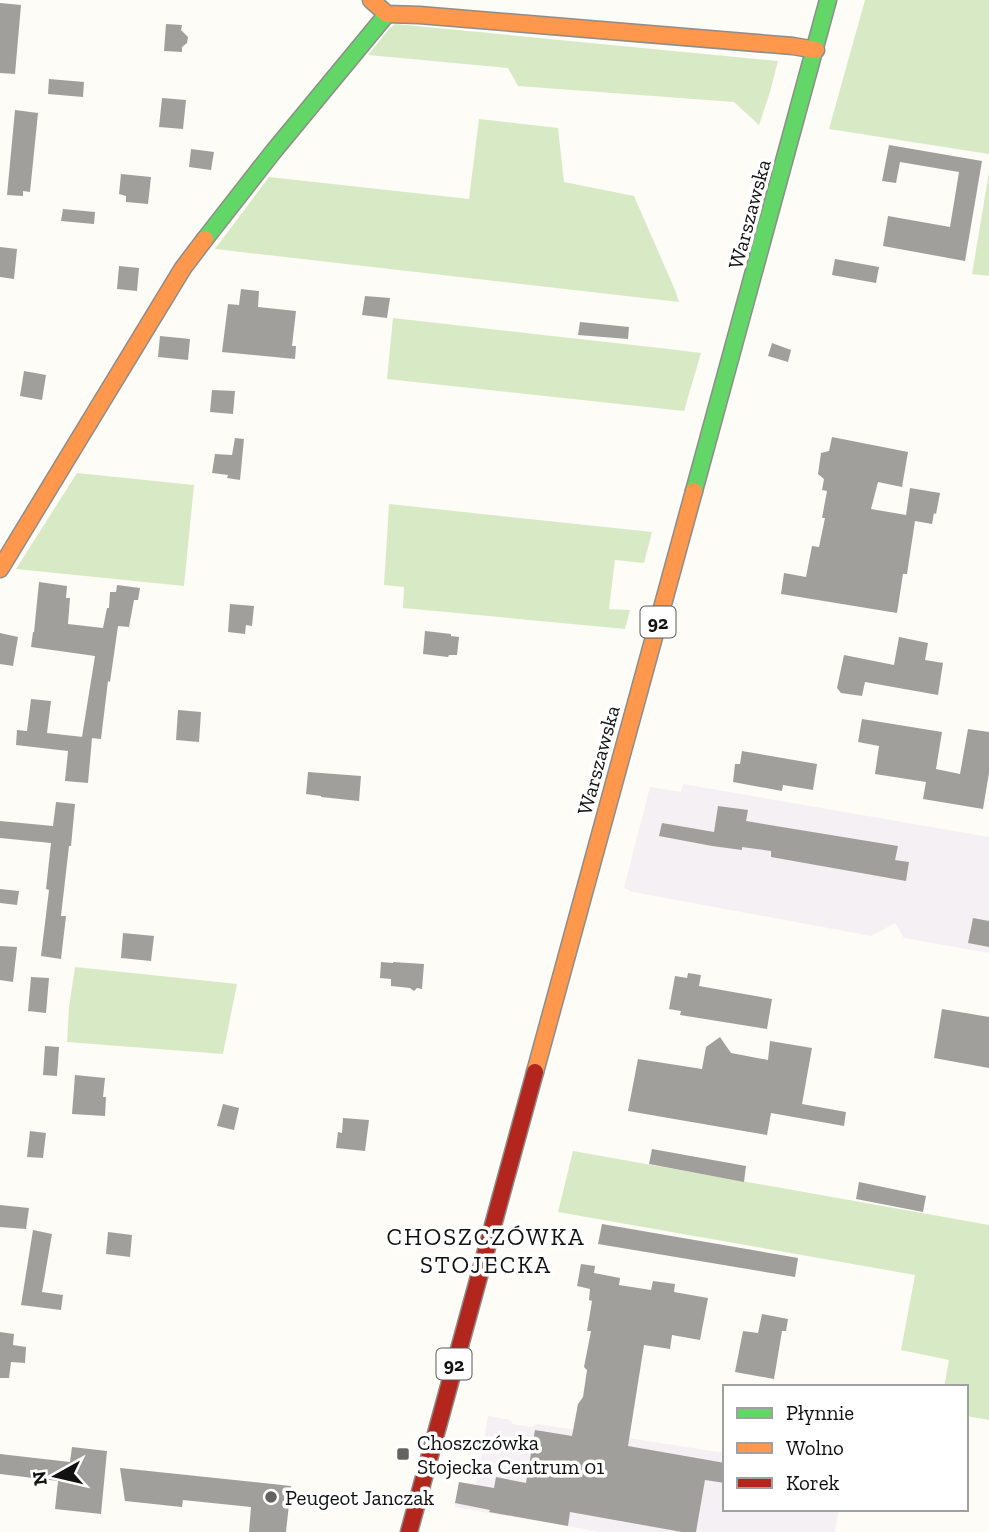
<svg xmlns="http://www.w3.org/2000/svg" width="989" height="1532" font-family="'Zilla Slab',serif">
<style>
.industrial{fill:#f5f0f3}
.forest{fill:#d8eac5}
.building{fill:#a19f9c}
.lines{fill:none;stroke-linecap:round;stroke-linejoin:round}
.fast-casing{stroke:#8e8d8b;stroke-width:19}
.slow-casing{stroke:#8e8d8b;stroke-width:19}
.jam-casing{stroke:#8e8d8b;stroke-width:19}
.fast{stroke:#63d668;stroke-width:16}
.slow{stroke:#ff974d;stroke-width:16}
.jam{stroke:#b3261e;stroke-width:16}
.poi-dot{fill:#646362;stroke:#fff;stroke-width:2.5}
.labels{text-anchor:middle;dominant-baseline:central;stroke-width:7;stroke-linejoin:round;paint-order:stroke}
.shield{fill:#fff;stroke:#585858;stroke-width:2}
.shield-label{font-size:19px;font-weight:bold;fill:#111}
.street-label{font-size:21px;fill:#111;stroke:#fff}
.poi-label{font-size:21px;fill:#111;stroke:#fff;text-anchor:start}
.quarter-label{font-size:24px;letter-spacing:2px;fill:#111;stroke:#fff}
</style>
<rect width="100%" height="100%" fill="#fdfcf7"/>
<path class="industrial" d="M683 784 989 837V953L904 938 895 923 871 936 633 892 624 888 650 787 681 792Z
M488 1416 510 1420 513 1424 531 1427 537 1424 725 1453V1509H839L835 1532H601L455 1507 459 1482 476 1485Z"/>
<path class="forest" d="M865 0H989V154L829 129Z
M395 24 778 61 770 92 759 125 734 102 518 86 508 68 368 55 389 29Z
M479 119 558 128 564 182 634 196 675 290 679 302 215 249 269 177 469 199Z
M989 172V276L972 274Z
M393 318 669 349 701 353 684 411 387 379Z
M77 473 194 485 184 586 16 569Z
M389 504 652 532 644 563 615 560 609 609 630 610 625 629 403 608 404 587 384 585Z
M75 967 237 984 223 1054 67 1042 69 1007Z
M573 1151 989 1225V1420L966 1416V1387H944L949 1360 901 1350 915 1275 558 1212Z"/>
<path class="building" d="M0 3 21 5 15 74 0 73Z
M166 24 182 25 181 30 188 37 187 43 182 47V52L164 51Z
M49 79 84 82 83 97 48 94Z
M162 98 186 100 183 129 159 127Z
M15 110 38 113 30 192 23 191V196L7 195Z
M889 145 982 161 965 261 883 246 888 216 950 227 959 172 900 162 896 183 882 181Z
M191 149 214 152 211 170 189 167Z
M121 174 151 177 148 204 126 202V196L119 194Z
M63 209 95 212 94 224 61 221Z
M0 247 17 249 14 279 0 277Z
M835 259 879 267 876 283 832 275Z
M119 266 139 268 137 291 117 289Z
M241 289 259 291 258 307 296 311 292 346H296L295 359 222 352 228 304 239 305Z
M365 296 390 298 387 318 362 315Z
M580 322 629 327 628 339 578 335Z
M160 336 190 339 188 360 158 357Z
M772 343 791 350 788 362 768 356Z
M24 371 46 375 42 400 20 396Z
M212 390 235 391 233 414 210 412Z
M832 437 908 452 902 487 878 482 871 509 906 515 910 488 940 493 936 514 934 513 932 524 915 521 907 574H903L897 613 781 594 784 573 806 577 812 546 819 547 825 518H822L827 491 822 490 824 479 818 474 821 453 829 451Z
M235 438 244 439 240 480 227 478 228 475 212 473 215 454 232 455Z
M39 582 67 586 66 598H70L68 624 103 628 107 608H109L110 592H116L117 585 140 588 138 600H134L129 627 118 626 110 682 108 681 101 739 82 737 95 656 31 647 33 632H34Z
M230 604 254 606 252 626 246 625 245 634 228 632Z
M425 631 451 634V636L459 637 457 655H449L448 657 423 654Z
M0 633 18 637 13 666 0 664Z
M899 637 928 643 925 660 943 663 938 695 865 682 862 696 841 693 837 688 844 655 894 665Z
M31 699 51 701 47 733 92 738 88 783 65 781 68 751 16 745 17 730 27 731Z
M178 710 201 712 199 742 176 740Z
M862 719 942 732 936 769 960 774 968 729 989 732V773L983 809 923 799 926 782 875 774 879 746 858 742Z
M742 751 817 764 813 790 783 785 782 791 733 782 735 764H740Z
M308 772 361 776 359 801 321 797V796L306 794Z
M56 802 75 804 71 846H69L61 916H66L61 959 41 956 49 890 46 889 51 843 0 838V821L53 826Z
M718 806 748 810 746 821 898 846 895 860 909 862 906 881 771 857V851L742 847V850L712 846 659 836 662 823 714 832Z
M0 889 19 891 17 905 0 903Z
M973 918 989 921V947L968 943Z
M123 933 154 936 151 961 121 958Z
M0 946 17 947 13 982 0 980Z
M381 962 393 963V962L424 964 422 989 417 988 414 991 410 988 391 986V979L380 978Z
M688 973 701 975 699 986 772 999 767 1029 680 1015 681 1011 669 1009 675 976 687 978Z
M31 977 49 978 46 1013 28 1011Z
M942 1009 989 1017V1068L934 1058Z
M720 1037 731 1053 768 1060 770 1041 812 1048 802 1104 846 1112 844 1126 771 1113 767 1135 628 1111 638 1059 702 1069 706 1047Z
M45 1046 59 1047 57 1076 43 1075Z
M75 1075 105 1078 103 1097H106L105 1116 72 1114Z
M223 1104 239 1108 234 1130 217 1126Z
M343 1118 369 1120 365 1151 336 1148 338 1132 342 1133Z
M30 1131 46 1133 43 1158 27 1157Z
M652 1149 746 1166 744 1182 649 1164Z
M859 1182 926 1196 923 1212 856 1199Z
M0 1205 29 1208 26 1229 0 1227Z
M602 1224 798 1258 795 1277 598 1244Z
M33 1230 52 1234 42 1292 63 1295 61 1310 21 1305Z
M108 1232 132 1235 130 1257 106 1254Z
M581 1264 595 1266 594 1273 620 1278 619 1285 651 1290 653 1281 675 1284 674 1292 708 1298 700 1340 672 1335 670 1349 644 1345 628 1446 725 1463V1483L705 1480 696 1532H682L570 1512 568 1526 489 1512 490 1510 455 1503 459 1482 494 1488 496 1477 526 1483 535 1430 572 1436 578 1404 583 1397 587 1370 584 1367 591 1331H587L592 1301 589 1300 590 1289 577 1286Z
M762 1314 788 1319 786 1331H782L774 1379 735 1372 743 1331 758 1333Z
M0 1332 14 1334 13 1345 26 1347 25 1363 11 1362 9 1378H0Z
M72 1447 107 1451 101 1514 55 1509 58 1481 0 1474V1454L70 1462Z
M120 1468 291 1486 286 1532H249L251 1507 183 1500 182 1507 125 1501Z"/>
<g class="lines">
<defs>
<path id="fast" d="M205 239 273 152 387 14
M694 491 828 0"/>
<path id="slow" d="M371 0 387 14 419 15 793 46 816 50
M0 569 183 268 205 239
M535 1072 694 491"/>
<path id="jam" d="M409 1532 535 1072"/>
</defs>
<use href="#fast" class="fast-casing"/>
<use href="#slow" class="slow-casing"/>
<use href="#jam" class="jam-casing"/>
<use href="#fast" class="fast"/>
<use href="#slow" class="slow"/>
<use href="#jam" class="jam"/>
</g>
<g class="poi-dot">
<rect x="396" y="1447" width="14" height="14" rx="3.5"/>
<circle cx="271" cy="1497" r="7"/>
</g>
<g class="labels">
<g class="shield">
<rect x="640.5" y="606.5" width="35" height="31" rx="5"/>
<rect x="436.5" y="1348.5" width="35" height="31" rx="5"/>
</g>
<g class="shield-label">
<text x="658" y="622">92</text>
<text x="454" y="1364">92</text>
</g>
<g class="street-label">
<text transform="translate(749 214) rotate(-75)">Warszawska</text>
<text transform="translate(598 760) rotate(-75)">Warszawska</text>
</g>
<g class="poi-label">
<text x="417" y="1442">Choszczówka<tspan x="417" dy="24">Stojecka Centrum 01</tspan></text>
<text x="285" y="1497">Peugeot Janczak</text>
</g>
<g class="quarter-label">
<text x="486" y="1236">CHOSZCZÓWKA<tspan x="486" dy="28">STOJECKA</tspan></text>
</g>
</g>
<rect x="723" y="1385" width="245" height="126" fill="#ffffff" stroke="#a0a0a0" stroke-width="2"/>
<rect x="737" y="1408" width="35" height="10" fill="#63d668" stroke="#a0a0a0" stroke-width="2"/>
<text x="786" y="1420" font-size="21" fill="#111111">Płynnie</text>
<rect x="737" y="1443" width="35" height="10" fill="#ff974d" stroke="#a0a0a0" stroke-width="2"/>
<text x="786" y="1455" font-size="21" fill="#111111">Wolno</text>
<rect x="737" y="1478" width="35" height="10" fill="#b3261e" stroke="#a0a0a0" stroke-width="2"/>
<text x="786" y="1490" font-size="21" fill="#111111">Korek</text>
<g transform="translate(56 1476) rotate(262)" stroke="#ffffff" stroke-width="5" paint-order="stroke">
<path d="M0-5L12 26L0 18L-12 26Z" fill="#111111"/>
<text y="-10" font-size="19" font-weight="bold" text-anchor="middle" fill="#111111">N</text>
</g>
</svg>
